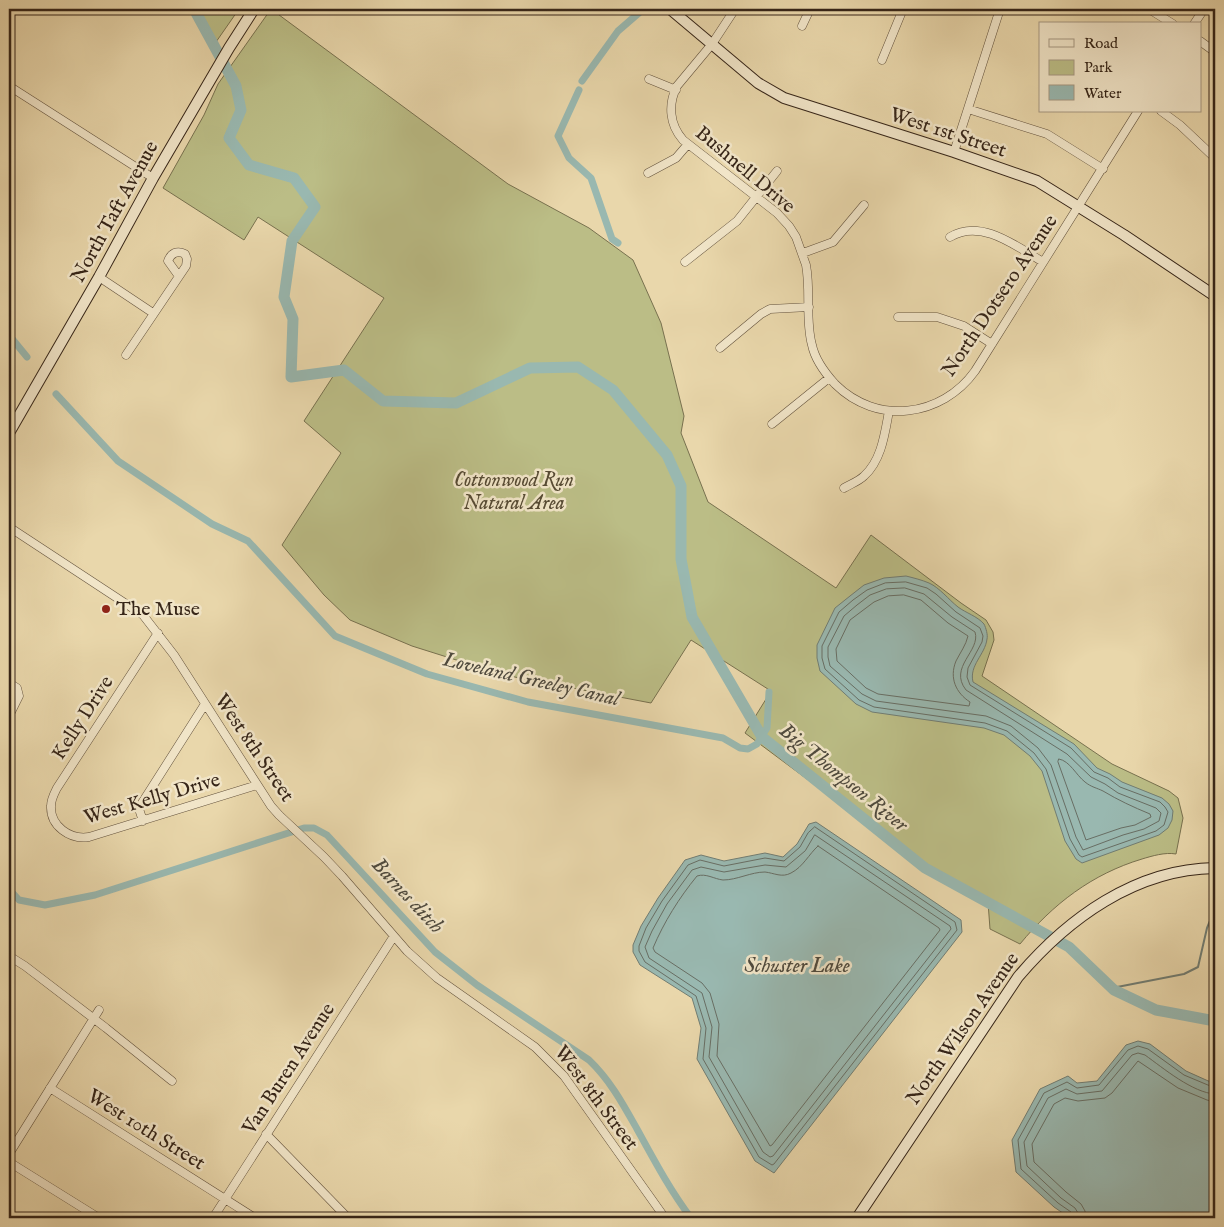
<svg xmlns="http://www.w3.org/2000/svg" width="1224" height="1227" font-family="'IM FELL English',serif">
<style>
.green{fill:#bbbd86;stroke:#78714f}
.water{fill:#99b8b0;stroke:#717d73}
.lines{fill:none;stroke-linecap:round;stroke-linejoin:round}
.shore{stroke:#686e64;stroke-width:1}
.stream{stroke:#717d73;stroke-width:2}
.canal{stroke:#99b8b0;stroke-width:7}
.river{stroke:#99b8b0;stroke-width:11}
.street-casing{stroke:#63523d;stroke-width:9}
.secondary-casing{stroke:#362518;stroke-width:12}
.street{stroke:#f1e5c8;stroke-width:8}
.secondary{stroke:#f1e5c8;stroke-width:10}
.poi-dot{fill:#8f2418;stroke:#f1e5c8;stroke-width:2}
.labels{text-anchor:middle;dominant-baseline:central;stroke-width:5;stroke-linejoin:round;paint-order:stroke}
.street-label{font-size:20px;fill:#362518;stroke:#f1e5c8}
.park-label{font-size:20px;font-style:italic;fill:#574b34;stroke:#f1e5c8}
.poi-label{font-size:20px;fill:#362518;stroke:#f1e5c8;text-anchor:start}
.water-label{font-size:21px;font-style:italic;fill:#4f4a3e;stroke:#f1e5c8}
</style>
<rect width="100%" height="100%" fill="#e9d7ab"/>
<filter id="stains"><feTurbulence type="fractalNoise" baseFrequency=".004" numOctaves="4"/><feColorMatrix values="0 0 0 0 .2 0 0 0 0 .09 0 0 0 0 .02 0 0 0 .5 -.17"/></filter>
<radialGradient id="worn" r=".72"><stop offset=".6" stop-color="#630" stop-opacity="0"/><stop offset="1" stop-color="#630" stop-opacity=".3"/></radialGradient>
<path class="green" d="M198 9H239L216 42Z
M271 9 508 184 589 228 633 260 661 323 684 416 681 433 708 502 836 588 871 535 961 603 986 620 993 632 994 640 982 676 1112 764 1169 791 1178 798 1183 818 1176 854C1165 852 1152 856 1142 859 1092 874 1053 904 1020 944L990 929 988 902 927 872 870 826 745 733 771 691 691 640 651 703 504 675 412 646 350 620 324 595 282 545 341 453 304 421 384 298 258 217 244 240 163 188 204 115 218 84Z"/>
<path class="water" d="M906 576C914 578 922 580 929 583 940 588 948 599 958 607 966 613 977 616 984 624 986 628 988 635 987 639 985 655 969 665 973 682L1074 744 1097 768 1110 774 1122 782 1162 798 1169 804 1173 811 1172 820 1168 828 1159 835 1082 863 1076 859 1065 841 1042 771 1030 756 1004 735 984 728 872 712 856 704 820 671 817 658V645L835 608 850 596 864 585 884 578Z
M816 822 961 920 962 932 774 1173 755 1161 697 1059 701 1028 692 998 640 965 633 952V945L641 926 658 898 685 860 701 855 724 861 765 853 783 857 797 844 809 824Z
M1138 1041 1150 1044 1186 1071 1215 1084V1218H1070L1054 1207 1016 1172 1012 1140 1040 1089 1068 1076 1077 1083 1097 1081 1126 1045Z"/>
<g class="lines">
<path class="shore" d="M906 582 927 588 936 594 956 612 980 628 983 636 982 642 968 668 967 677 970 685 1071 748 1094 772 1108 778 1120 787 1160 802 1165 807 1168 812 1164 825 1156 831 1082 857 1079 855 1070 839 1046 769 1034 753 1007 731 985 723 874 707 859 700 825 669 822 658V646L839 612 853 600 867 590 885 583Z
M905 588 924 594 952 617 975 632C981 651 948 667 966 690L1067 754 1091 777 1105 784 1118 793 1156 808 1161 813 1159 821 1144 829 1123 835 1083 850 1076 837 1051 765 1038 748 1011 726 986 716 876 701 862 694 830 666 828 657V647L844 616 857 605 870 595 886 589Z
M904 595 921 600 948 623 968 636C966 645 960 653 956 661 949 678 956 693 970 702L969 706 878 694 866 688 837 661 836 649 850 620 874 602 888 596Z
M1059 759C1070 761 1076 775 1085 782 1091 787 1097 788 1103 791 1118 800 1133 807 1150 814L1151 817 1135 825 1121 828 1086 840 1058 762Z
M815 827 955 922 957 930 774 1164 772 1165 759 1157 703 1059 706 1028 696 996 645 962 639 951V946L646 928 662 901 688 865 700 860 724 866 765 858 784 861 800 847 808 833Z
M815 835 950 926 951 929 773 1156 770 1157 763 1152 709 1057 712 1027 702 993 649 958 645 947 652 931 667 904 692 870 701 867 724 872 765 865 786 867 805 851Z
M818 846 939 928 940 930 772 1145 770 1146 717 1056 719 1024 710 993 702 983 655 952 653 948C664 922 679 898 697 876 706 873 714 879 723 880 737 880 751 872 765 872 774 873 782 878 791 873 803 867 809 854 818 846Z
M1072 1218 1071 1212 1058 1203 1021 1169 1018 1140 1044 1093 1067 1082 1077 1088 1099 1085 1128 1050 1138 1046 1148 1049 1184 1075 1215 1088
M1079 1218 1078 1213 1075 1208 1061 1198 1027 1166 1024 1142 1048 1098 1066 1089 1077 1094 1102 1091 1132 1055 1138 1053 1145 1055C1163 1068 1193 1093 1215 1094
M1086 1218 1085 1211 1081 1204 1066 1192 1034 1162 1032 1144 1054 1104 1065 1098 1078 1101 1105 1098 1112 1093 1138 1061 1178 1088 1207 1100 1215 1102"/>
<path class="stream" d="M1215 847 1214 805 1215 800
M1112 988 1184 974 1198 967 1207 928 1215 909"/>
<path class="canal" d="M582 81 618 31 640 12
M579 90 558 136 569 158 591 178 612 239 618 243
M9 335 27 357
M56 394 118 461 212 524 248 541 335 636 427 674 528 702 723 738 740 748 748 749 757 744 767 728 769 692
M9 889 19 900 45 905 95 895 304 828H314L327 835 435 952 477 985 589 1060C610 1080 623 1104 637 1129 654 1160 670 1190 691 1218"/>
<path class="river" d="M194 9 236 86 241 110 229 138 249 165 294 178 315 207 292 241 284 297 293 319 291 377 344 370 383 401 456 403 530 368 578 367 613 390 667 455 681 486V559L692 617 762 737 925 868 1069 947 1114 990 1156 1010 1215 1021"/>
<defs>
<path id="street" d="M735 9 712 44 677 86C668 104 669 124 683 140L777 213 789 226 796 237 806 265C811 291 805 320 812 345 815 360 825 373 835 384 877 426 942 417 975 371L1138 111
M1149 9 1173 24
M1194 24 1204 9
M802 26 810 9
M1200 41 1215 52
M882 60 903 9
M649 79 676 90
M9 86 153 178
M968 109 1047 134 1103 169
M1161 111 1180 125 1215 158
M954 152 1000 9
M648 173 676 158 688 144
M950 237C981 218 1016 246 1043 262
M803 253 833 242 864 205
M685 262 737 221 777 171
M99 277 153 313
M898 317H937L964 326 992 344
M720 348 761 314 770 309 809 307
M126 355 186 266 187 259 185 254C177 250 171 253 168 261L178 275
M772 424 829 378
M844 488C851 484 859 481 864 476 882 460 885 432 889 411
M9 527 143 615 174 655 271 806 279 815 324 857 342 876 407 951 437 978 535 1047 564 1076 665 1218
M158 633 57 788C54 794 51 799 51 806 50 826 70 840 89 837L257 785
M9 683 17 688 19 696 9 716
M143 821 139 809 142 803 205 704
M9 956 25 966 106 1028 172 1081
M50 1088 255 1218
M266 1134 348 1218
M9 1154 99 1010
M9 1162 99 1218
M213 1218 394 936"/>
<path id="secondary" d="M670 9 758 83 784 98 954 152 1037 181 1124 235 1215 296
M9 433 99 277 153 178 229 48 254 9
M857 1218 1018 977C1067 919 1135 869 1215 868"/>
</defs>
<use href="#street" class="street-casing"/>
<use href="#secondary" class="secondary-casing"/>
<use href="#street" class="street"/>
<use href="#secondary" class="secondary"/>
</g>
<circle class="poi-dot" cx="106" cy="609" r="5"/>
<g class="labels">
<g class="street-label">
<text transform="translate(948 133) rotate(18)">West 1st Street</text>
<text transform="translate(745 170) rotate(40)">Bushnell Drive</text>
<text transform="translate(115 212) rotate(-61)">North Taft Avenue</text>
<text transform="translate(1000 296) rotate(-56)">North Dotsero Avenue</text>
<text transform="translate(83 718) rotate(-57)">Kelly Drive</text>
<text transform="translate(254 748) rotate(56)">West 8th Street</text>
<text transform="translate(152 799) rotate(-16)">West Kelly Drive</text>
<text transform="translate(963 1029) rotate(-55)">North Wilson Avenue</text>
<text transform="translate(289 1069) rotate(-57)">Van Buren Avenue</text>
<text transform="translate(596 1098) rotate(53)">West 8th Street</text>
<text transform="translate(146 1130) rotate(32)">West 10th Street</text>
</g>
<g class="park-label">
<text x="514" y="480">Cottonwood Run<tspan x="514" dy="23">Natural Area</tspan></text>
</g>
<g class="poi-label">
<text x="116" y="609">The Muse</text>
</g>
<g class="water-label">
<text transform="translate(531 680) rotate(13)">Loveland Greeley Canal</text>
<text transform="translate(843 778) rotate(39)">Big Thompson River</text>
<text transform="translate(407 896) rotate(47)">Barnes ditch</text>
<text x="797" y="966">Schuster Lake</text>
</g>
</g>
<rect width="1224" height="1227" fill="none" stroke="#e9d7ab" stroke-width="30"/>
<rect x="10" y="10" width="1204" height="1207" fill="none" stroke="#362518" stroke-width="2.5"/>
<rect x="15" y="15" width="1194" height="1197" fill="none" stroke="#362518"/>
<rect x="1039" y="22" width="162" height="90" fill="#f1e5c8" stroke="#a69882"/>
<rect x="1049" y="39" width="25" height="8" fill="#f1e5c8" stroke="#a69882"/>
<text x="1084" y="48" font-size="15" fill="#362518">Road</text>
<rect x="1049" y="60" width="25" height="15" fill="#bbbd86" stroke="#a69882"/>
<text x="1084" y="72" font-size="15" fill="#362518">Park</text>
<rect x="1049" y="85" width="25" height="15" fill="#99b8b0" stroke="#a69882"/>
<text x="1084" y="98" font-size="15" fill="#362518">Water</text>
<rect width="100%" height="100%" filter="url(#stains)"/>
<rect width="100%" height="100%" fill="url(#worn)"/>
</svg>
